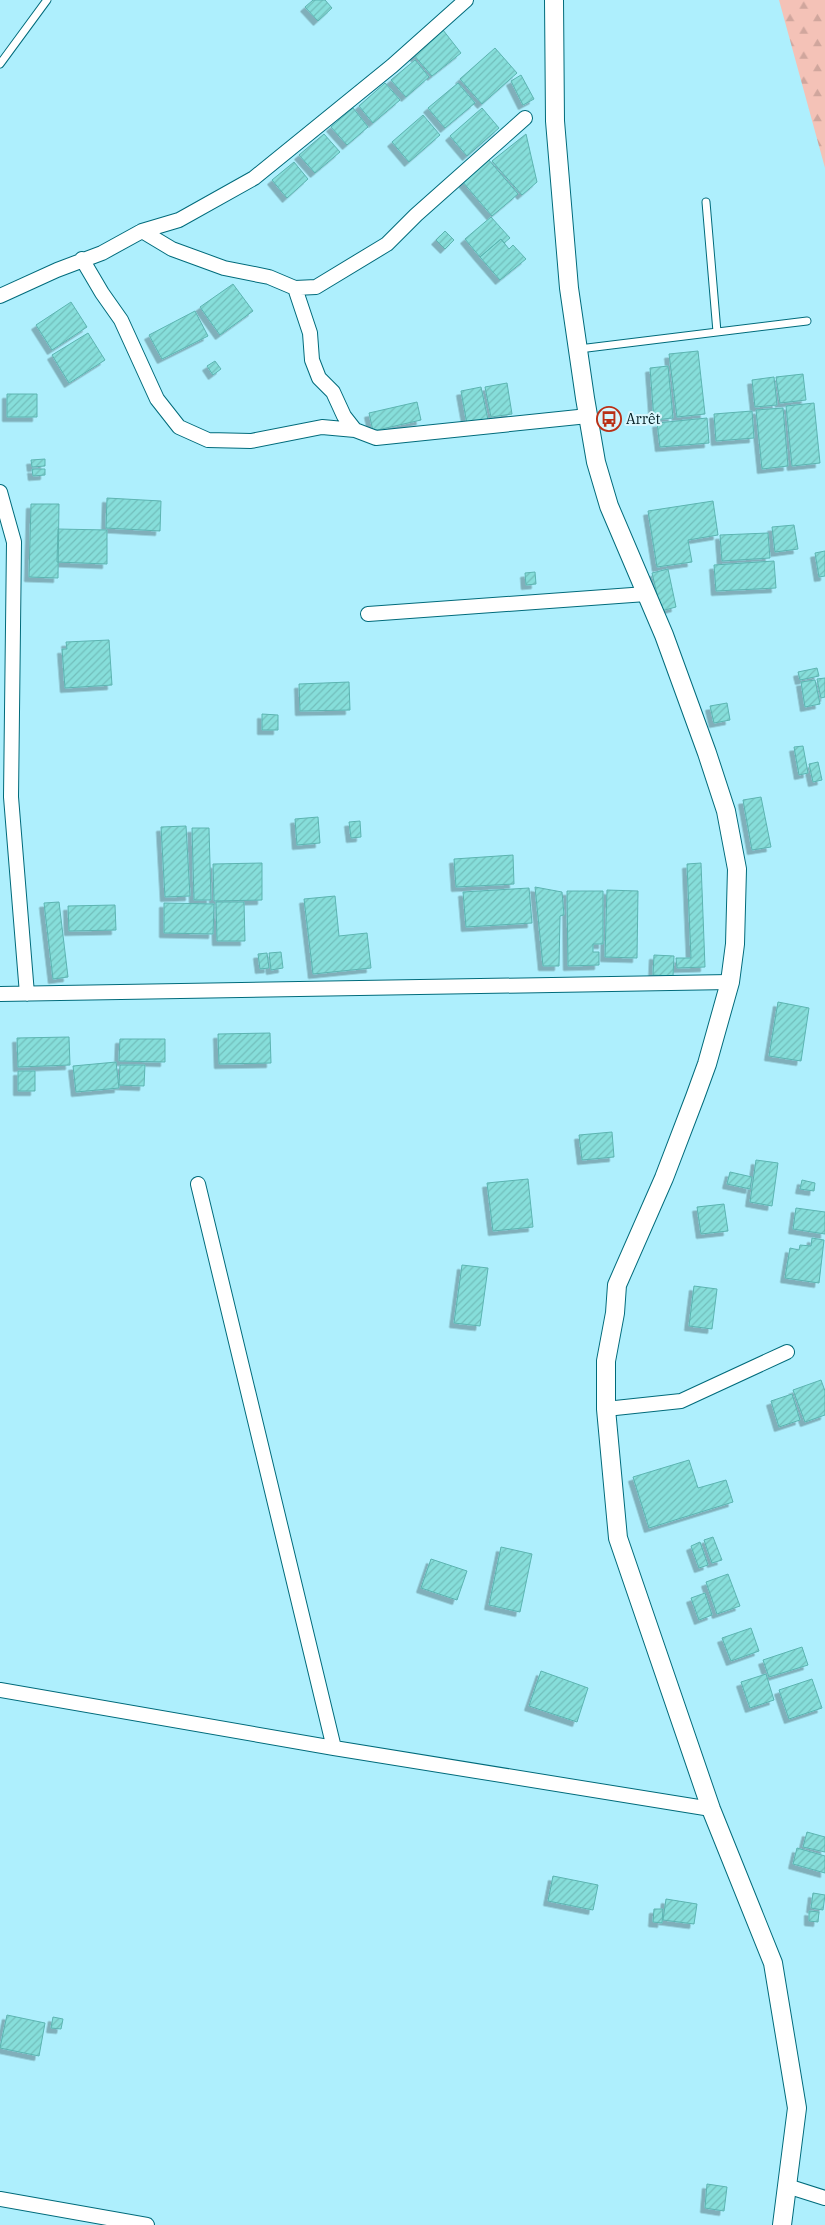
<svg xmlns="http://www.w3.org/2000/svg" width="825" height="2225" font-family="'IBM Plex Serif',serif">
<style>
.forest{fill:url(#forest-firs)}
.building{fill:url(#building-hatch);stroke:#5cb4b1;filter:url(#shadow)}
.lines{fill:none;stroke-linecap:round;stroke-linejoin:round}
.service-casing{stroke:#006b7b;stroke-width:9}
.minor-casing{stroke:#006b7b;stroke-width:16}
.tertiary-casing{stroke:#006b7b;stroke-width:20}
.service{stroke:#fff;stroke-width:7}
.minor{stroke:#fff;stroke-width:14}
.tertiary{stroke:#fff;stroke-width:18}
.labels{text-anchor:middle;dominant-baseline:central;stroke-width:4;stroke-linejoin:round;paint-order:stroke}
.poi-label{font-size:14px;fill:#031e23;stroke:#d7f6fd;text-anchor:start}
</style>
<defs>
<pattern id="forest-firs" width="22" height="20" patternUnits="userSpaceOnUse" patternTransform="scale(1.25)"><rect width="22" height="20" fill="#f4c2b7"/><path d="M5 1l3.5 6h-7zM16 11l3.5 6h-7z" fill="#d0a69d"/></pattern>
<pattern id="building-hatch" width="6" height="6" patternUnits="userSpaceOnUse" patternTransform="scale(1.25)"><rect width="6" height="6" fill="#86deda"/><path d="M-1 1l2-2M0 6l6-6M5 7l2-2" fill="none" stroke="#72bebb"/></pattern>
<filter id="shadow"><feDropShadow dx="-4.5" dy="4.5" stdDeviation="0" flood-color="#0004"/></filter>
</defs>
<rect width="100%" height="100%" fill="#aeeffd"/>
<path class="forest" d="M779 0H825V168Z"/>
<path class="building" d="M313 0H325L332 8 318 21 305 7Z
M443 30 461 53 432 76 413 54Z
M495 48 517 73 482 104 460 79Z
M415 60 429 77 406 97 391 80Z
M521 75 534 99 523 105 511 81Z
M385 83 400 100 373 123 359 106Z
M458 83 475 103 445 128 428 108Z
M353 108 368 127 347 145 331 127Z
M482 108 499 128 467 156 450 136Z
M423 115 440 135 409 162 392 142Z
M324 134 340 152 315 173 299 155Z
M526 134 537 182 522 195 492 161Z
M488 159 518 194 492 216 462 181Z
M294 162 308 179 287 198 272 180Z
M491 217 510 238 504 243 501 239 480 257 465 239Z
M445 231 454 240 445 249 436 240Z
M501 239 509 249 513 245 526 259 500 280 480 257Z
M233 284 253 311 220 335 200 307Z
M71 302 87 327 52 350 36 325Z
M195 311 208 336 162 359 149 335Z
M88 333 105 360 69 383 52 355Z
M698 351 705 414 677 417 669 354Z
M215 361 221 369 213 375 207 366Z
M668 366 673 418 654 420 650 368Z
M803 374 806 400 780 403 776 377Z
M774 377 777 405 755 407 752 380Z
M507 383 512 414 491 417 485 387Z
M481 387 488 420 467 424 461 391Z
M7 394H37V417H7Z
M417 402 421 420 373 431 369 413Z
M814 403 820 463 792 466 786 406Z
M783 408 788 466 762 469 756 410Z
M752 411 754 438 716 441 714 414Z
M707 418 709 443 660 447 657 423Z
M45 459V466L32 467 31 460Z
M32 469H45V475L33 476Z
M107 498 161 501 160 531 106 528Z
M713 501 718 535 688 540 692 562 657 567 648 511Z
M31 504H59L58 578 29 577Z
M794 525 798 549 775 552 772 527Z
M58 529 107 530V564L57 562Z
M768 533 770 558 722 561 720 535Z
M825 551V576L819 577 815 553Z
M774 561 776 588 716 591 714 565Z
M668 569 676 607 661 611 652 573Z
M535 572 536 584 526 585 525 573Z
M109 640 112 685 65 688 62 649H67L66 642Z
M817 668 819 676 800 680 798 672Z
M825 678V697L821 698 817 679Z
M815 680 820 704 805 707 801 682Z
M349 682 350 710 300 711 299 684Z
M727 703 730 720 714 723 710 706Z
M262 714 278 715V730H262Z
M803 746 808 773 799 775 794 747Z
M818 762 822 780 813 782 809 764Z
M761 797 771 847 752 850 743 800Z
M318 817 320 843 297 845 295 819Z
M360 821 361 837 351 838 349 822Z
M186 826 190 896 165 897 161 827Z
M192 828H209L211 900H194Z
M513 855 514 884 456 887 454 859Z
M262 863V900L214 901 213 864Z
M701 863 705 967 677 968 676 958H691L687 864Z
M535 887 562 892 564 915 560 916 559 966H543Z
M529 888 532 923 466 927 463 892Z
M607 890 638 891 637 958 605 957Z
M567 891H603V944H593V952H599V965L568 966Z
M335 896 339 936 367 933 371 968 313 974 304 899Z
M59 902 68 977 53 979 44 903Z
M216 902H244L245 941H217Z
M164 903 214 904 213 934 164 933Z
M115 905 116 930 69 931 68 906Z
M281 952 283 968 271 970 269 953Z
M267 953 269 968 260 969 258 954Z
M654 955 674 956 673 976 653 975Z
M778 1002 809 1008 801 1061 769 1056Z
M270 1033 271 1063 219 1064 218 1034Z
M69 1037 70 1065 18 1067 17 1038Z
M120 1039H165V1062L119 1061Z
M116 1062 119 1088 76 1092 73 1066Z
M120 1065H145L144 1086 119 1085Z
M18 1071H35V1091H18Z
M612 1132 614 1157 582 1160 579 1135Z
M756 1160 778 1163 772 1206 750 1202Z
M730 1172 752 1177 750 1189 727 1184Z
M528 1179 533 1227 493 1231 487 1183Z
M802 1180 815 1183 814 1191 800 1189Z
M724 1204 728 1231 701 1234 697 1207Z
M796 1208 825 1212V1234L793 1229Z
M812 1238 824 1240 819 1283 785 1278 790 1248 799 1250 800 1245 811 1246Z
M462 1265 488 1268 480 1326 454 1323Z
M694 1286 717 1289 712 1329 689 1326Z
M821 1380 825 1391V1415L805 1422 793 1390Z
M792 1394 800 1420 779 1427 771 1401Z
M689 1460 698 1488 726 1480 733 1502 649 1528 633 1477Z
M713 1537 722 1560 712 1563 704 1540Z
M700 1542 708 1565 699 1568 691 1546Z
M501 1547 532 1554 520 1612 489 1605Z
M431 1559 467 1571 457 1600 421 1588Z
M728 1574 740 1606 717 1614 706 1582Z
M705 1593 712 1615 699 1620 691 1598Z
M751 1628 759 1651 731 1661 722 1638Z
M802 1647 808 1665 769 1677 763 1660Z
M541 1671 588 1688 577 1722 529 1706Z
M766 1674 774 1700 750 1708 741 1682Z
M812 1679 822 1708 789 1719 779 1690Z
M807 1832 825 1837V1852L803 1847Z
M797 1848 825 1856V1873L793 1864Z
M553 1876 598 1885 593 1910 548 1901Z
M813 1893 825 1895 823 1910 811 1908Z
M666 1899 697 1904 694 1924 663 1920Z
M654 1909H663L662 1923 653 1922Z
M809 1911 819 1912 818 1922 809 1921Z
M7 2015 45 2023 39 2056 0 2048Z
M53 2017 63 2019 61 2029 51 2028Z
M707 2184 727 2187 724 2211 705 2208Z"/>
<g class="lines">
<defs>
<path id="service" d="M0 64 47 0
M706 202 717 332
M579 349 807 321"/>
<path id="minor" d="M142 231 172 249 224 268 269 277 295 288 316 287 387 244 416 215 525 118
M82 259 102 293 121 320 157 399 179 427 208 440 251 441 322 427 355 430 376 438 588 416
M295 288 310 333 312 360 319 378 333 392 344 416 355 430
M0 296 57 270 102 253 142 231 179 220 254 178 392 66 466 0
M0 492 14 542 11 797 27 994
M368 614 646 594
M0 994 730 982
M198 1184 334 1748
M606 1409 681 1401 787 1352
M0 1690 334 1748 711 1809
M787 2186 825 2198
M0 2199 147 2225"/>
<path id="tertiary" d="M554 0 555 121 569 288 585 398 596 462 609 506 664 635 707 753 726 811 737 869 735 944 730 982 707 1064 695 1097 664 1178 617 1285 615 1313 606 1361V1409L618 1538 711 1809 773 1963 797 2108 782 2225"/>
</defs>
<use href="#service" class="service-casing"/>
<use href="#minor" class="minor-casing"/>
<use href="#tertiary" class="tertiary-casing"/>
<use href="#service" class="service"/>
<use href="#minor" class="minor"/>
<use href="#tertiary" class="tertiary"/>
</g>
<defs>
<symbol id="bus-ring" viewBox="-11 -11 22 22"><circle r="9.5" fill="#d7f6fd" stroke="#ba2f15" stroke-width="1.5"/><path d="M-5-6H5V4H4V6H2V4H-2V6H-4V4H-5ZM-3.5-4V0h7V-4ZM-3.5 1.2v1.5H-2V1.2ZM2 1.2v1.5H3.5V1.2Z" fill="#ba2f15"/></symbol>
</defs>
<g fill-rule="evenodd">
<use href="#bus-ring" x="595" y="405" width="28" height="28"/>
</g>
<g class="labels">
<g class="poi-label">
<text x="626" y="419">Arrêt</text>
</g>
</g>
</svg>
